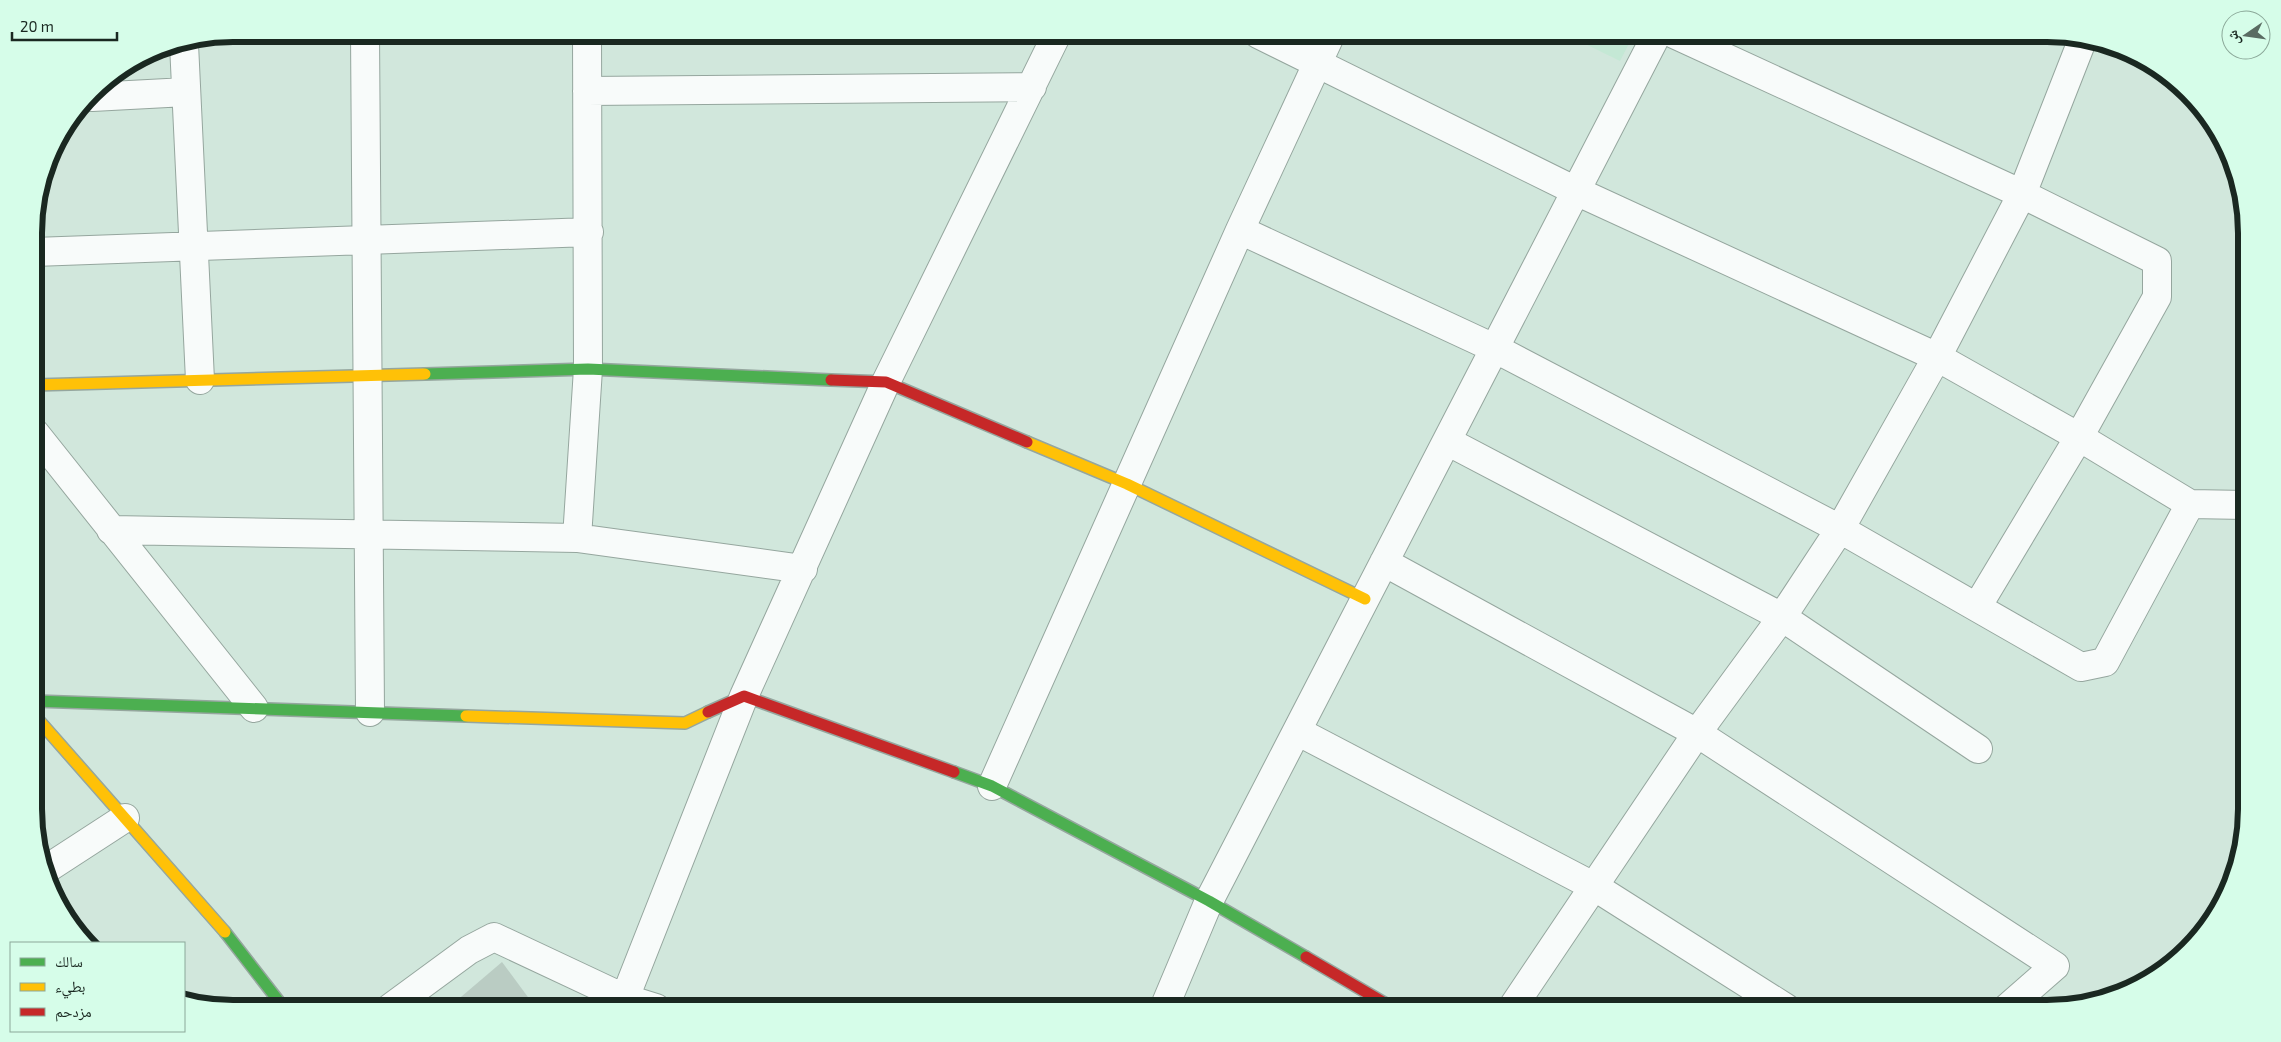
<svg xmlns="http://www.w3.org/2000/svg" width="2281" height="1042" font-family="'Exo 2','Noto Naskh Arabic',sans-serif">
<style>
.built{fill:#c4e8d5}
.building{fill:#baccc3}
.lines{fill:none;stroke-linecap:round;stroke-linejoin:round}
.street-casing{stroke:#95a69e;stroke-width:30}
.fast-casing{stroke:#95a69e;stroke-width:14}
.slow-casing{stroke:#95a69e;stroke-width:14}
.jam-casing{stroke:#95a69e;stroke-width:14}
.street{stroke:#f8fbfa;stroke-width:28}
.fast{stroke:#4caf50;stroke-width:11}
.slow{stroke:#ffc107;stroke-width:11}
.jam{stroke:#c62828;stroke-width:11}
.rim{fill:none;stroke:#1a2821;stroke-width:6}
</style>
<rect width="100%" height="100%" fill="#d1e7dc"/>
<path class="built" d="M1565 34H1634L1620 61Z"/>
<path class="building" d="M502 962 536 1008H448Z"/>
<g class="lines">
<defs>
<path id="street" d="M365 34 370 712
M1258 34 1576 191 1937 357 2079 437 2190 504 2246 505
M1674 34 2022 194 2157 261V297L2079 437 1977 607
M184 44 200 380
M587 91 1032 87
M92 97 186 92
M1240 230 1494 348 1840 529 2081 667 2105 662 2190 504
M34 252 589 232
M35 433 254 708
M1447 441 1782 617 1978 749
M111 530 577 538 803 569
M577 538 588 369 587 34
M1384 562 1697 733 2055 966 2007 1008
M1297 731 1595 887 1786 1008
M992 786 1240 230 1331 34
M45 870 125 818
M390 1008 469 950 494 937 624 998 656 1008
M621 1008 744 696 886 382 1057 34
M1164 1008 1209 901 1657 34
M1512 1008 1697 733 1782 617 1840 529 1937 357 2022 194 2082 41"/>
<path id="fast" d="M425 374 588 369 831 380
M35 701 466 716
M954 772 992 786 1209 901 1306 957
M225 932 284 1008"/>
<path id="slow" d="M35 385 425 374
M1027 442 1127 484 1365 599
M35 716 225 932
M466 716 685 723 708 712"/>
<path id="jam" d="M831 380 886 382 1027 442
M708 712 744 696 954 772
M1306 957 1393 1008"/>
</defs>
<use href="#street" class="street-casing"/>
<use href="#fast" class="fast-casing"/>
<use href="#slow" class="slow-casing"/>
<use href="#jam" class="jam-casing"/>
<use href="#street" class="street"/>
<use href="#fast" class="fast"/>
<use href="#slow" class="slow"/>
<use href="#jam" class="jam"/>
</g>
<path d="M0 0H2281V1042H0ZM233 42H2047A191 191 0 0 1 2238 233V809A191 191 0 0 1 2047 1000H233A191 191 0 0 1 42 809V233A191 191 0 0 1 233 42Z" fill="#d6fde9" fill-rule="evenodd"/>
<path class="rim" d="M233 42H2047A191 191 0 0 1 2238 233V809A191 191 0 0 1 2047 1000H233A191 191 0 0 1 42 809V233A191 191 0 0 1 233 42Z"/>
<rect x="10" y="942" width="175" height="90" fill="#d6fde9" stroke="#8ba899"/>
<rect x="20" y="958" width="25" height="8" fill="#4caf50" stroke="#8ba899"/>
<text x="55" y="967" font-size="15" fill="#1a2821">سالك</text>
<rect x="20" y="983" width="25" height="8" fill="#ffc107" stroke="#8ba899"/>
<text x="55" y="992" font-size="15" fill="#1a2821">بطيء</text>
<rect x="20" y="1008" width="25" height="8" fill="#c62828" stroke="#8ba899"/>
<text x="55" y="1017" font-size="15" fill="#1a2821">مزدحم</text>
<g transform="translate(2246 35) rotate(257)"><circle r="24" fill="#d6fde9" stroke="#8ba899"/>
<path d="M0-4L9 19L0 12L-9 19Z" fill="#5a6b62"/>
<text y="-8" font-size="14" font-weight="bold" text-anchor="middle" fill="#1a2821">ش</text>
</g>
<path d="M12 32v8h105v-8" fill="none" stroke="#1a2821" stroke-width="2.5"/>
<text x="20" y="32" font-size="15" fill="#1a2821" stroke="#d6fde9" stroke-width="4" paint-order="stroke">20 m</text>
</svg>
